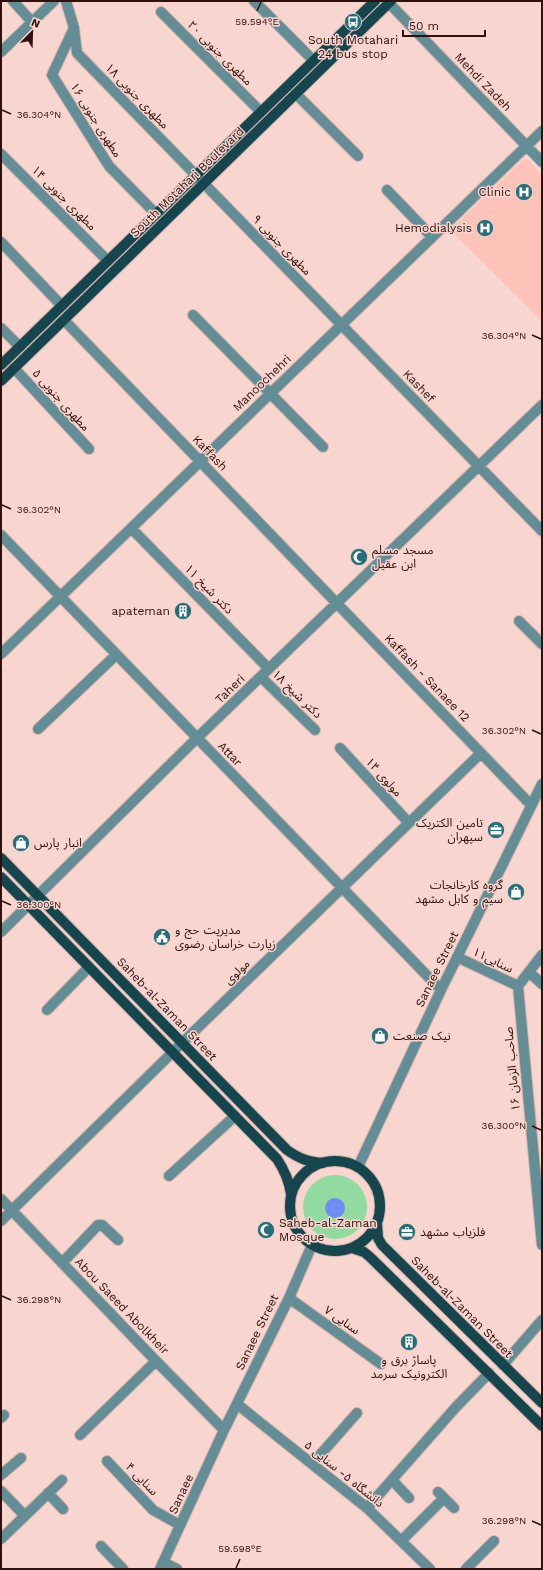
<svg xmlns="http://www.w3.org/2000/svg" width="543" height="1570" font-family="'Work Sans','Noto Sans Arabic',sans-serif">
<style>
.built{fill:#fdc3b9}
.green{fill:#91dba0}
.water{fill:#6f8cf7}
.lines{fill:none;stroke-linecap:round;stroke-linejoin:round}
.minor-casing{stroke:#d5b2ac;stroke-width:12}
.major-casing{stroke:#d5b2ac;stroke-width:12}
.minor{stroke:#648e95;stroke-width:10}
.major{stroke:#15464e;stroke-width:10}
.ticks{fill:none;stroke:#2f100c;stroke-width:1.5}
.labels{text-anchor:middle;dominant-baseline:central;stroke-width:3;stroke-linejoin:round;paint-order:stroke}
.poi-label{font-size:12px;fill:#2f100c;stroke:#f9d5cf;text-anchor:start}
.street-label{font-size:12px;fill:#2f100c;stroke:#f9d5cf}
.ticks-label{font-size:10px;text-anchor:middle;fill:#2f100c;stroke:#f9d5cf;stroke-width:3;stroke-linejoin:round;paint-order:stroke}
</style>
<rect width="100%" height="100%" fill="#f9d5cf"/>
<path class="built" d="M524 159 528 160 542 175V321L450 230Z"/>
<path class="green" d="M303 1207a32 32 0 1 1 64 0a32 32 0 1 1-64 0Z"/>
<path class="water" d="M325 1208a10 10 0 1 1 20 0a10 10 0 1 1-20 0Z"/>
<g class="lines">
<defs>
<path id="minor" d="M13 1 32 22
M66 1 74 28 77 53 542 531
M254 1 314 61
M389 3 542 162
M161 12 261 112
M74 28 52 75 109 166 156 214
M1 52 54 1
M296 94 358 156
M1 154 108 261
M387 190 432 237
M1 242 62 306
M193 315 323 447
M64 320 531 805
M1 328 20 347
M14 368 89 449
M131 528 269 669
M1 535 441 990
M519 621 542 644
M1 654 542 131
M261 677 315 730
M38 729 116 655
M340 748 409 823
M1 932 197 738 542 405
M457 957 518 986
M529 972 542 984
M518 986 542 1245
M518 986 542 955
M47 1010 89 967
M358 1167 441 990 542 784
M169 1176 235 1116
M1 1199 156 1361 224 1430
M1 1221 182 1043 481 753
M62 1263 98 1225H102L118 1240
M289 1298 381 1364
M503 1365 542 1320
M237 1404 367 1508 430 1569
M1 1418 4 1415
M80 1435 156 1361
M107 1461 153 1510 180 1525
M312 1464 357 1413
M1 1475 21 1458
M392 1480 409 1498
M1 1491 25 1516
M438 1492 454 1508
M48 1493 63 1509
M367 1508 456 1407 489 1373
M1 1539 62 1480
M401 1541 444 1498
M101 1546 123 1569
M163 1562 177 1569
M160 1569 224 1430 289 1298 312 1245
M466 1569 494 1541"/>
<path id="major" d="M1 365 375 1
M1 381 391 1
M1 858 287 1150C300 1159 308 1162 323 1163
M1 877 277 1159C285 1171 289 1180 291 1194
M290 1206a45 45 0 1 1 90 0a45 45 0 1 1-90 0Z
M377 1223 378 1238 382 1245 542 1403
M352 1248 364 1252 370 1257 542 1426"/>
</defs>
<use href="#minor" class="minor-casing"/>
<use href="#major" class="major-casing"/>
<use href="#minor" class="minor"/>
<use href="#major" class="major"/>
</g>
<path class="ticks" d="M257 11 261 2M2 110 11 114M532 335 541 339M2 505 11 509M532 730 541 734M2 901 11 905M532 1126 541 1130M2 1296 11 1300M532 1521 541 1525M236 1568 240 1559"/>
<defs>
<symbol id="bus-disc" viewBox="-11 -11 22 22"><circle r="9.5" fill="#266e7a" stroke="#f9d5cf"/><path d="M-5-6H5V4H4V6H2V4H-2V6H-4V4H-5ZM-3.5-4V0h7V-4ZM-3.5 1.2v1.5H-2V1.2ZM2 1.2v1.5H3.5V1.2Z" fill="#fff"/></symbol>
<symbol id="hospital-disc" viewBox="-11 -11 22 22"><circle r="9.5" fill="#266e7a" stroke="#f9d5cf"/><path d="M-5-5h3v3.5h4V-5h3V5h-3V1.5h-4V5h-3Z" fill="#fff"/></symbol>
<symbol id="mosque-disc" viewBox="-11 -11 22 22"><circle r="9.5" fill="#266e7a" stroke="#f9d5cf"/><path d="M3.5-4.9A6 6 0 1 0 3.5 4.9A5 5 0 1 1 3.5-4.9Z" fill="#fff"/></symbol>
<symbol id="building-disc" viewBox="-11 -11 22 22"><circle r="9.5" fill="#266e7a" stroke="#f9d5cf"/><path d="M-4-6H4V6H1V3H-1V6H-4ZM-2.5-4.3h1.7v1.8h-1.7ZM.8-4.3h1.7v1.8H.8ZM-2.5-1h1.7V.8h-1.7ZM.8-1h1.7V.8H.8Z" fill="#fff"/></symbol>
<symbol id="office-disc" viewBox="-11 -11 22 22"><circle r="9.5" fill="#266e7a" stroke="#f9d5cf"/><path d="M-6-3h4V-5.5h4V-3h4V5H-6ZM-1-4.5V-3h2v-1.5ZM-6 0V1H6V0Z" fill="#fff"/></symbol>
<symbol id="shop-disc" viewBox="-11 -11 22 22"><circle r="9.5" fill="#266e7a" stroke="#f9d5cf"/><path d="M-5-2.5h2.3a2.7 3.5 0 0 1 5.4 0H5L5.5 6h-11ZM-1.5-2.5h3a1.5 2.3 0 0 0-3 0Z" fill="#fff"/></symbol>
<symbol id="civic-disc" viewBox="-11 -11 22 22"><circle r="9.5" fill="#266e7a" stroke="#f9d5cf"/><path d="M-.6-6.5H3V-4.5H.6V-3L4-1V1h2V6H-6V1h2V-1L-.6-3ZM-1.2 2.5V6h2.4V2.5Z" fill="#fff"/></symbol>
</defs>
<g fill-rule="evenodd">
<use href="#bus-disc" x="343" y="12" width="20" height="20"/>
<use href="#hospital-disc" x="514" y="182" width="20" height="20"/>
<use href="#hospital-disc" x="475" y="218" width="20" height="20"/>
<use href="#mosque-disc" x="349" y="547" width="20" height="20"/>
<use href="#building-disc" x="173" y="601" width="20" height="20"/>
<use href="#office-disc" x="486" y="820" width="20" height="20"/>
<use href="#shop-disc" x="11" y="833" width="20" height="20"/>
<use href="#shop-disc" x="506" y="882" width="20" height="20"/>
<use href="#civic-disc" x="152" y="927" width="20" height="20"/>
<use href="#shop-disc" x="370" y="1026" width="20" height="20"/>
<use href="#mosque-disc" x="256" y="1220" width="20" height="20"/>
<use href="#office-disc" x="397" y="1222" width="20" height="20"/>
<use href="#building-disc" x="399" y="1332" width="20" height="20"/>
</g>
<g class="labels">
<g class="poi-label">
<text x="353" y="40" text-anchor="middle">South Motahari<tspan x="353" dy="14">24 bus stop</tspan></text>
<text x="511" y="192" text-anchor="end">Clinic</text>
<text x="472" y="228" text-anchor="end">Hemodialysis</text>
<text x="372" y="550">مسجد مسلم<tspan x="372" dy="14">ابن عقیل</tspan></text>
<text x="170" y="611" text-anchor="end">apateman</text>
<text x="483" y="823" text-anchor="end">تامین الکتریک<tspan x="483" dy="14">سپهران</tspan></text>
<text x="34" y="843">انبار پارس</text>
<text x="503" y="885" text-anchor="end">گروه کارخانجات<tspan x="503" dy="14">سیم و کابل مشهد</tspan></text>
<text x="175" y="930">مدیریت حج و<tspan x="175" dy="14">زیارت خراسان رضوی</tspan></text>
<text x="393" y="1036">نیک صنعت</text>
<text x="279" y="1223">Saheb-al-Zaman<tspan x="279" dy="14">Mosque</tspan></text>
<text x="420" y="1232">فلزیاب مشهد</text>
<text x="409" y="1360" text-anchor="middle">پاساژ برق و<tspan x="409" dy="14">الکترونیک سرمد</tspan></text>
</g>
<g class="street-label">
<text transform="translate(220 53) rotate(45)">مطهری جنوبی ۲۰</text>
<text transform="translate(483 82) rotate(46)">Mehdi Zadeh</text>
<text transform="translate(137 96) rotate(46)">مطهری جنوبی ۱۸</text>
<text transform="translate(96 120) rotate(58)">مطهری جنوبی ۱۶</text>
<text transform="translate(187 182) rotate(-44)">South Motahari Boulevard</text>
<text transform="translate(64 198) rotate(45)">مطهری جنوبی ۱۴</text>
<text transform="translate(282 245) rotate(46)">مطهری جنوبی ۹</text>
<text transform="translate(262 383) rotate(-44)">Manoochehri</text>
<text transform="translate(419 386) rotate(46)">Kashef</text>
<text transform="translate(61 400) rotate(48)">مطهری جنوبی ۵</text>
<text transform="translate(210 453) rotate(46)">Kaffash</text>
<text transform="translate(209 589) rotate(46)">دکتر شیخ ۱۱</text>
<text transform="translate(427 678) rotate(46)">Kaffash - Sanaee 12</text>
<text transform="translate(230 689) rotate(-44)">Taheri</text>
<text transform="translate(297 694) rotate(44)">دکتر شیخ ۱۸</text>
<text transform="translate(230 754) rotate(46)">Attar</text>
<text transform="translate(384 777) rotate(48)">مولوی ۱۴</text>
<text transform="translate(493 960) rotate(26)">سنایی۱۱</text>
<text transform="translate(437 969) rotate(-64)">Sanaee Street</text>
<text transform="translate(237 972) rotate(-44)">مولوی</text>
<text transform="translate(167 1009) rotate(46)">Saheb-al-Zaman Street</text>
<text transform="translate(512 1069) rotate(-95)">صاحب الزمان ۱۶</text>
<text transform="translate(122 1306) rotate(46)">Abou Saeed Abolkheir</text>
<text transform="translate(462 1307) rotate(45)">Saheb-al-Zaman Street</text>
<text transform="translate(342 1320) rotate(35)">سنایی ۷</text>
<text transform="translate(257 1332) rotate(-64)">Sanaee Street</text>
<text transform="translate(344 1474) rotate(39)">دانشگاه ۵- سنایی ۵</text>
<text transform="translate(142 1479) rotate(46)">سنایی ۴</text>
<text transform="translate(181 1494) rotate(-65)">Sanaee</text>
</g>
</g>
<g class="ticks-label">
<text x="257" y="25">59.594°E</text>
<text x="39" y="118">36.304°N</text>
<text x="504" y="339">36.304°N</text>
<text x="39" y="513">36.302°N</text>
<text x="504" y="734">36.302°N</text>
<text x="39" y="908">36.300°N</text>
<text x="504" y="1129">36.300°N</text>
<text x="39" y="1303">36.298°N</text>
<text x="504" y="1524">36.298°N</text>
<text x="240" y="1552">59.598°E</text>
</g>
<rect width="543" height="1570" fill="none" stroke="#2f100c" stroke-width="4"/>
<g transform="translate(32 32) rotate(23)" stroke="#f9d5cf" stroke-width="3" paint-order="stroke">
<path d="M0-3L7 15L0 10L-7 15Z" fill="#2f100c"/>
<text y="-6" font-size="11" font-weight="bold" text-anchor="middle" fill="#2f100c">N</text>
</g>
<path d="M403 30v6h82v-6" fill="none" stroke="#2f100c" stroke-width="2"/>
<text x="409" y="30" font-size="12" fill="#2f100c" stroke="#f9d5cf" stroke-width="3" paint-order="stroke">50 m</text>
</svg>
